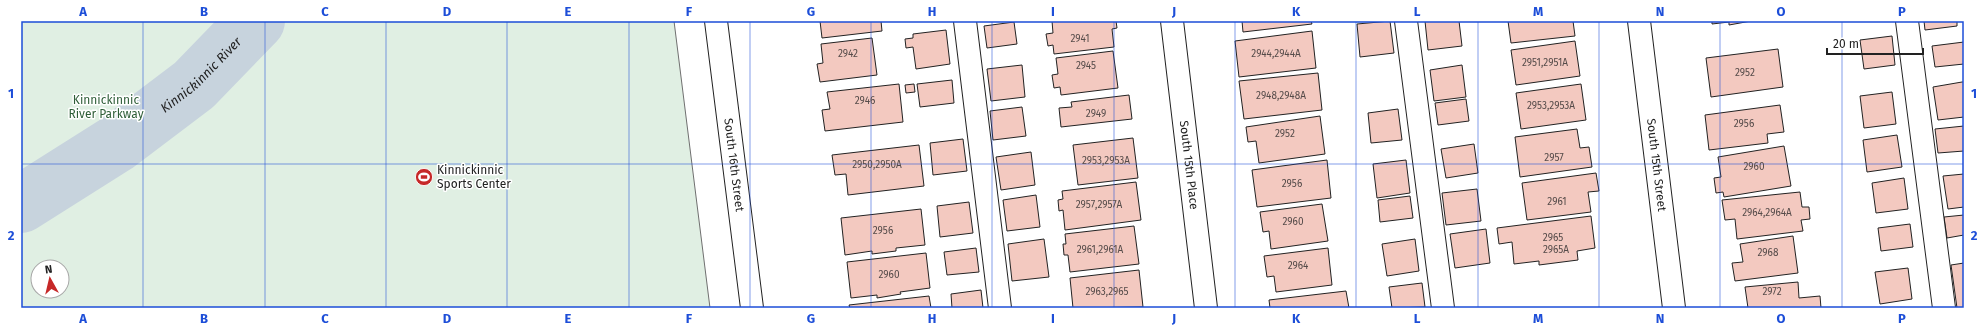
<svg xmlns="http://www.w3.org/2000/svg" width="1985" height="329" font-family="'Fira Sans',sans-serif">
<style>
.green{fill:#e0efe3;stroke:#6f6f6f;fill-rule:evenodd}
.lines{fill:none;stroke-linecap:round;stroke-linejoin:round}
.river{stroke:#c7d3dd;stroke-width:58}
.building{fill:#f3c9c0;stroke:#222}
.minor-casing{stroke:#222;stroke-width:24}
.minor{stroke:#fff;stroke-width:22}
.grid{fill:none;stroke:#1d4ed8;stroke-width:1;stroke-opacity:0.55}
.labels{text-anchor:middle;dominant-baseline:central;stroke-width:3;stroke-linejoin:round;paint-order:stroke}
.number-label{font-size:10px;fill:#564c4a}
.park-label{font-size:12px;fill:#2f5e38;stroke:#fff}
.street-label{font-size:12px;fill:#222;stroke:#fff}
.poi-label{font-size:12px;fill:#222;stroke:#fff;text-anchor:start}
.water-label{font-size:13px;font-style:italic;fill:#222;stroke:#fff}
.neatline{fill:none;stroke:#1d4ed8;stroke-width:1.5}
.grid-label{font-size:13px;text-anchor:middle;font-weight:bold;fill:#1d4ed8}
</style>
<rect width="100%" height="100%" fill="#fff"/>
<path class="green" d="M21 21H674L710 308H21ZM38 267H62V291H38Z"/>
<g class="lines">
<path class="river" id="s1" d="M21 204 116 144 194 85 256 21"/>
</g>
<path class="building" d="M816 21H881L882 31 822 38 820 21Z
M1052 21H1116L1117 28 1112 29 1114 47 1054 54 1053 45 1048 46 1046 34 1053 33Z
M1242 21H1311L1312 24 1243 32Z
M1390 21 1394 53 1360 57 1357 24Z
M1425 21H1459L1462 46 1428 50Z
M1508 21H1573L1575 36 1511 43Z
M1712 21H1751L1729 25V22L1712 24Z
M1924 21H1957V26L1925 30Z
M1014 22 1017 44 987 48 984 26Z
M946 30 950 64 916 69 913 47 906 48 905 39 913 38V34Z
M1312 31 1316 68 1239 77 1235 41Z
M1892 36 1895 65 1864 69 1860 40Z
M872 38 877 75 820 82 817 64 823 63 821 44Z
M1575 41 1580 76 1516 85 1511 50Z
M1964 42V64L1935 67 1932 46Z
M1778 49 1783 87 1711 97 1706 58Z
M1113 51 1118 88 1061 95 1060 87 1054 88 1052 75 1058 74 1056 58Z
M1022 65 1025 97 991 101 987 69Z
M1462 65 1466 97 1434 101 1430 70Z
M1318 73 1322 110 1244 119 1239 81Z
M952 80 954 103 920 107 917 84Z
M1962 82H1964V117L1938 120 1933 87Z
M899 84 903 122 825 131 822 110 830 109 827 92Z
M914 84 915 92 906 93 905 85Z
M1581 84 1586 120 1521 129 1516 93Z
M1892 92 1896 124 1864 128 1860 96Z
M1129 95 1132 119 1061 127 1059 108 1072 107 1071 102Z
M1466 99 1469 121 1438 125 1435 103Z
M1780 105 1784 132 1767 134 1768 143 1709 150 1705 115Z
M1022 107 1026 136 993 140 990 111Z
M1398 109 1402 140 1371 143 1368 113Z
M1320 116 1325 154 1259 163 1256 141 1248 142 1246 127Z
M1964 126V151L1938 153 1935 129Z
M1577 129 1580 148 1589 147 1592 167 1520 177 1515 137Z
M1897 135 1902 167 1867 172 1863 140Z
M1133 138 1138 178 1078 185 1073 145Z
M963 139 967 171 933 175 930 143Z
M1474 144 1478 173 1446 178 1441 149Z
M919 145 924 186 848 195 846 174 835 175 832 155Z
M1784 146 1791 186 1724 197 1723 192 1716 193 1714 178 1721 177 1718 157Z
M1031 152 1035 185 1001 190 996 157Z
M1327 160 1331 198 1257 207 1252 170Z
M1406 160 1410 193 1377 198 1373 164Z
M1596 173 1599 191 1588 192 1591 212 1527 220 1522 183Z
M1964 174V207L1948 209 1943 176Z
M1904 178 1908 209 1876 213 1872 183Z
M1136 182 1141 220 1065 230 1063 210 1059 211 1058 200 1063 199 1062 191Z
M1477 189 1481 221 1446 225 1442 193Z
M1800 192 1802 207H1809L1810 219 1801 220 1803 231 1737 239 1735 219 1725 220 1722 200Z
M1036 195 1040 227 1007 231 1003 200Z
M1410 196 1413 218 1380 222 1378 200Z
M969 202 973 233 940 237 937 206Z
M1322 204 1328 241 1271 249 1269 231 1263 232 1260 212Z
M921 209 925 245 896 248V251L872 254V251L845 255 841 218Z
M1964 215V235L1947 238 1944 217Z
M1591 216 1595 248 1577 251 1578 260 1539 265V261L1514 264 1512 242 1499 244 1497 228Z
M1910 224 1913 247 1881 251 1878 228Z
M1134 226 1139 264 1070 272 1068 255H1064L1063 244H1066L1065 234Z
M1486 229 1490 263 1455 268 1450 234Z
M1793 236 1798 273 1735 281 1732 263 1743 262 1740 244Z
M1044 239 1049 277 1012 281 1008 244Z
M1415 239 1419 271 1387 276 1382 244Z
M976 248 979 272 947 275 944 252Z
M1328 248 1332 285 1276 292 1274 276 1267 277 1264 256Z
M926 253 930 288 900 292 901 294 877 298V295L851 298 847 262Z
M1964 263V308H1957L1951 265Z
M1908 268 1912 299 1880 304 1875 272Z
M1139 270 1143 307 1073 308 1070 278Z
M1798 282 1799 298 1820 296 1821 308H1748L1745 287Z
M1422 283 1425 307 1392 308 1389 287Z
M981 290 983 308H952L951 294Z
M1346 291 1349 308H1270L1269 300Z
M929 296 931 308H850L849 305Z"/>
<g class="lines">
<defs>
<g id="minor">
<path id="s2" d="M716 21 752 308"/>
<path d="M965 21 1000 308"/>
<path id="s3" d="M1172 21 1206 308"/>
<path d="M1406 21 1443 308"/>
<path id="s4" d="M1639 21 1674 308"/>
<path d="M1907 21 1944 308"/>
</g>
</defs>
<use href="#minor" class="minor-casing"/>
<use href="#minor" class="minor"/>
</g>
<path class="grid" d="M143 21V308M265 21V308M386 21V308M507 21V308M629 21V308M750 21V308M871 21V308M992 21V308M1114 21V308M1235 21V308M1356 21V308M1478 21V308M1599 21V308M1720 21V308M1842 21V308M21 164H1964"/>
<defs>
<symbol id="stadium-disc" viewBox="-11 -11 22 22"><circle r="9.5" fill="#c62828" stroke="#fff"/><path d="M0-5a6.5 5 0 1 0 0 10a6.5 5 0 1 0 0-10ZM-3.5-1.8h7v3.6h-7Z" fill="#fff"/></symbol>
</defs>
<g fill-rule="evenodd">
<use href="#stadium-disc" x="414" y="167" width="20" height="20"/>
</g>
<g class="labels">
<g class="number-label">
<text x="1080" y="39">2941</text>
<text x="848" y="54">2942</text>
<text x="1276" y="54">2944,2944A</text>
<text x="1545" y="63">2951,2951A</text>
<text x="1086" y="66">2945</text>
<text x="1745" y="73">2952</text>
<text x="1281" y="96">2948,2948A</text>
<text x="865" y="101">2946</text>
<text x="1551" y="106">2953,2953A</text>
<text x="1096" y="114">2949</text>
<text x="1744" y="124">2956</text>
<text x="1285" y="134">2952</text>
<text x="1554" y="158">2957</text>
<text x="1106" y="161">2953,2953A</text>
<text x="877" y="165">2950,2950A</text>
<text x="1754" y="167">2960</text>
<text x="1292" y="184">2956</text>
<text x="1557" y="202">2961</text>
<text x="1099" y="205">2957,2957A</text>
<text x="1767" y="213">2964,2964A</text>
<text x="1293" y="222">2960</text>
<text x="883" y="231">2956</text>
<text x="1553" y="238">2965</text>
<text x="1100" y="250">2961,2961A</text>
<text x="1556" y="250">2965A</text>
<text x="1768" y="253">2968</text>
<text x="1298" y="266">2964</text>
<text x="889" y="275">2960</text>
<text x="1107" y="292">2963,2965</text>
<text x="1772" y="292">2972</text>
</g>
<g class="park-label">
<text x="106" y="100">Kinnickinnic<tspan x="106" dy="14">River Parkway</tspan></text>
</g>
<g class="street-label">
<text stroke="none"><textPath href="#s2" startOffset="145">South 16th Street</textPath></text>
<text stroke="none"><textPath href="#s3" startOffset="145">South 15th Place</textPath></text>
<text stroke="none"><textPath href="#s4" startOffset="145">South 15th Street</textPath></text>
</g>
<g class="poi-label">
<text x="437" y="170">Kinnickinnic<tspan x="437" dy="14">Sports Center</tspan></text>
</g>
<g class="water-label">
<text stroke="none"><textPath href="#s1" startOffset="222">Kinnickinnic River</textPath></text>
</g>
</g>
<rect width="1985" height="329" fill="none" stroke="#ffffff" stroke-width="44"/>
<g transform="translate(50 279) rotate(352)"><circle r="19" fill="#ffffff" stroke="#a7a7a7"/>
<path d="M0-3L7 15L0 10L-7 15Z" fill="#c62828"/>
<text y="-6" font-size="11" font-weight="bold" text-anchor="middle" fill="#222222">N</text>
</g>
<path d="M1827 48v6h96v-6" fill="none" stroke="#222222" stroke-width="2"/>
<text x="1833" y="48" font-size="12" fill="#222222" stroke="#ffffff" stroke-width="3" paint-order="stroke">20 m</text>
<rect x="22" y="22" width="1941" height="285" class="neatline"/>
<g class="grid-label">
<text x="83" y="16">A</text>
<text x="204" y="16">B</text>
<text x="325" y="16">C</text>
<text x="447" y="16">D</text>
<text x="568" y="16">E</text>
<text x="689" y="16">F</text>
<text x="811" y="16">G</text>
<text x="932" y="16">H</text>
<text x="1053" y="16">I</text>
<text x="1174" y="16">J</text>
<text x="1296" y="16">K</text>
<text x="1417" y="16">L</text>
<text x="1538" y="16">M</text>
<text x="1660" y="16">N</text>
<text x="1781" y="16">O</text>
<text x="1902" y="16">P</text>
<text x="11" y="98">1</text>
<text x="1974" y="98">1</text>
<text x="11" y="240">2</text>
<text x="1974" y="240">2</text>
<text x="83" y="323">A</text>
<text x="204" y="323">B</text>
<text x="325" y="323">C</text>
<text x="447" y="323">D</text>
<text x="568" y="323">E</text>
<text x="689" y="323">F</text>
<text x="811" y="323">G</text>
<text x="932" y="323">H</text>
<text x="1053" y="323">I</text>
<text x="1174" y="323">J</text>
<text x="1296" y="323">K</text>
<text x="1417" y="323">L</text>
<text x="1538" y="323">M</text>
<text x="1660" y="323">N</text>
<text x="1781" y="323">O</text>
<text x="1902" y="323">P</text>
</g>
</svg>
